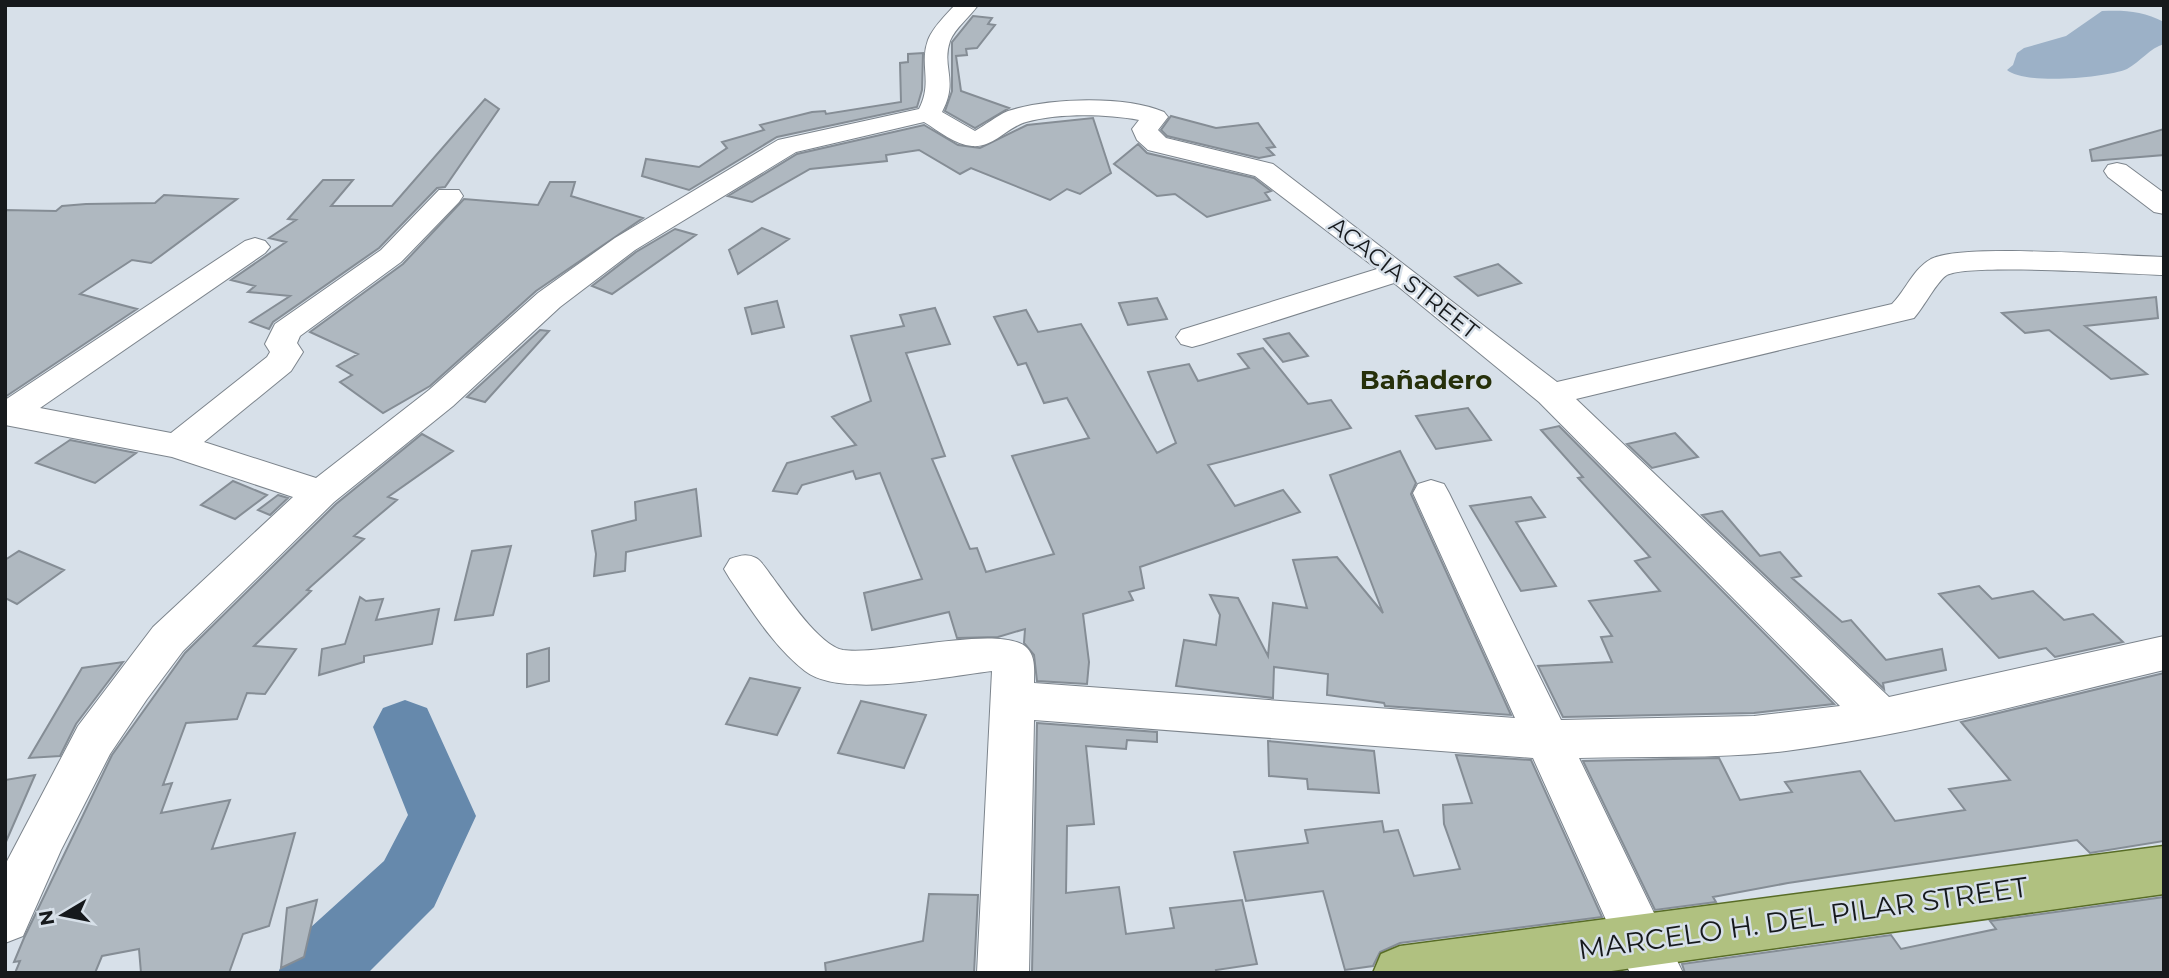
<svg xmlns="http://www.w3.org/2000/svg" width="2169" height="978" font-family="Montserrat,sans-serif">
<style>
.green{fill:#9cb1c7}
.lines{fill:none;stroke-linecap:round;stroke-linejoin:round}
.river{fill:#6689ac;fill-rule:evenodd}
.building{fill:#afb8c0;stroke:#858d95;stroke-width:2}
.minor-casing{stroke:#7c848c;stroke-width:2}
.major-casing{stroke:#586c26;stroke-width:3}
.minor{fill:#fff;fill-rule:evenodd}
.major{fill:#b0c180;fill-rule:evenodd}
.labels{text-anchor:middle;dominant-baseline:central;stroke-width:5;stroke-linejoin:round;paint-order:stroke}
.street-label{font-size:23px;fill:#16191c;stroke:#d7e0e9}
.quarter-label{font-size:26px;font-weight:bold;fill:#26300a;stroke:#d7e0e9}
.near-street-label{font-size:28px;fill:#16191c;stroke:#d7e0e9}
</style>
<rect width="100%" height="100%" fill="#d7e0e9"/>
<path class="green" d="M2102 11C2125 10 2143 11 2164 22V44C2150 48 2140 62 2127 69 2106 78 2024 85 2007 70L2013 65 2017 53 2024 48 2066 36Z"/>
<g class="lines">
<path class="river" d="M405 700 427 708 476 816 434 907 368 973H278L289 947 384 861 408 815 373 727 383 708Z"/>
</g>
<path class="building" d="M973 16 992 18 988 24 995 25 977 48 966 49 967 55 956 56 961 91 1009 108 975 128 945 111 952 91V42Z
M923 53 922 90 917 107 777 137 689 190 642 176 646 159 699 167 727 148 722 142 764 130 760 125 812 112 825 111 826 114 901 102 900 63 908 62V54Z
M485 99 499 109 445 187 437 188 379 248 273 322 269 329 250 322 290 296 248 292 255 286 231 280 286 242 269 238 296 220 288 219 323 180H353L331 206H392Z
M1171 116 1216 128 1258 123 1275 147 1267 148 1274 155 1259 158 1167 136 1161 130Z
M1093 118 1111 173 1080 194 1067 189 1050 200 971 168 960 174 919 150 886 155 887 161 810 169 752 202 728 196 797 154 924 125 958 145 980 148 1027 125Z
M2164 129V155L2092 161 2090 150Z
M1138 144 1147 153 1254 178 1271 191 1265 193 1270 200 1207 217 1175 194 1157 196 1114 164Z
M550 182H575L571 196 643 218 536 291 430 386 383 413 340 382 352 375 337 366 358 354 310 332 403 264 464 199 538 205Z
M164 195 237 199 151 263 132 260 80 294 137 309 5 397V210L56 211 62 206 86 204 155 203Z
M762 228 789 239 738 274 729 250Z
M675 229 696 235 612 294 592 286 636 252Z
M1498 264 1521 283 1478 296 1455 277Z
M2156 297 2158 318 2085 326 2147 374 2111 379 2049 330 2025 333 2002 313Z
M1157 298 1167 319 1128 325 1119 303Z
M777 301 784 327 752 334 745 308Z
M935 308 950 344 906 353 945 456 932 459 970 549 977 548 986 572 1054 554 1012 456 1089 438 1067 398 1044 403 1026 363 1018 365 994 317 1026 310 1038 332 1081 324 1157 453 1176 443 1148 372 1189 364 1198 381 1249 368 1238 354 1263 348 1308 404 1331 400 1351 428 1208 465 1235 506 1283 490 1300 512 1140 567 1144 588 1129 592 1133 600 1083 614 1089 662 1087 684 1037 681 1034 655 1024 643 1025 629 998 637 957 638 949 612 872 630 864 593 922 579 880 473 856 479 853 471 802 485 797 494 773 491 787 463 856 445 832 417 871 401 851 336 904 326 900 315Z
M540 330 549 331 485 402 467 397Z
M1289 333 1308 356 1283 362 1264 339Z
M1468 408 1491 440 1436 449 1416 416Z
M1559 426 1834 704 1754 713 1563 717 1538 666 1612 662 1601 637 1612 636 1589 601 1660 591 1635 561 1650 557 1578 478 1583 477 1541 430Z
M1675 433 1698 457 1652 468 1627 444Z
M422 434 453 451 388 497 397 500 354 536 364 539 307 590 311 591 254 646 296 649 265 694 247 693 237 719 186 723 163 785 172 783 161 813 230 800 212 849 295 833 269 926 243 934 229 973H141L139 949 102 956 95 973H15L20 961 14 962 24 938 112 755 185 653 336 504Z
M70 440 136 453 95 483 36 463Z
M1400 451 1416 483 1411 494 1511 715 1385 706 1384 703 1327 695 1328 674 1274 667 1273 698 1176 686 1184 640 1216 645 1220 615 1210 595 1238 598 1268 656 1273 603 1307 608 1293 560 1337 557 1383 613 1330 475Z
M233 481 267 495 235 519 201 505Z
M696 489 701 536 626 552 625 571 594 576 596 554 592 531 636 520 635 502Z
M278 495 288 498 270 515 258 510Z
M1531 497 1545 517 1516 522 1556 586 1521 591 1470 506Z
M1722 511 1760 556 1780 552 1801 576 1792 578 1842 622 1851 620 1886 660 1942 649 1946 670 1883 683 1884 689 1702 515Z
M511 546 493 615 455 620 472 551Z
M19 551 64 570 17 604 5 598V560Z
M1979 586 1992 599 2033 591 2064 620 2093 614 2123 642 2055 657 2046 648 1999 658 1939 594Z
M360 597 366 601 383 599 376 620 439 609 432 644 364 656V662L319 675 322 649 345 644Z
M549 648V681L527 687V654Z
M123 662 76 724 60 756 29 758 82 668Z
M2164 673V841L2090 853 2077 840 1788 883 1713 897 1716 902 1655 910 1583 761 1719 758 1740 800 1792 792 1785 782 1860 771 1895 821 1965 810 1949 789 2010 780 1961 722Z
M750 678 800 688 777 735 726 724Z
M861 701 926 715 904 768 838 753Z
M1037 723 1157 732V742L1127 740 1126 749 1086 746 1094 824 1067 826 1066 893 1119 887 1126 934 1174 928 1170 908 1242 900 1257 964 1216 970 1217 973H1032Z
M1268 741 1374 751 1379 793 1308 789 1307 779 1269 776Z
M1456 755 1531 760 1602 917 1400 943 1380 952 1373 966 1345 970 1323 891 1246 901 1234 852 1308 843 1305 830 1382 821 1384 832 1398 830 1414 876 1460 869 1444 824 1443 805 1472 803Z
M35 775 5 844V780Z
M929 894 978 895 974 973H826L825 963 923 941Z
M2164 897V973H1685L1682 964 1891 935 1901 949 1996 929 1990 921Z
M317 900 304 957 281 968 287 908Z"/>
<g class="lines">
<defs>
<path id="minor" d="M955 5H978C970 17 955 28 950 41 941 68 959 80 942 112L975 131C986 125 996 116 1008 111 1048 98 1125 95 1164 112L1168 117 1158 130 1166 138 1273 164 1557 382 1892 304C1906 290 1913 269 1931 259 1962 243 2120 256 2164 257V275C2129 274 1968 263 1947 275 1937 281 1924 307 1914 318L1576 399 1889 697 2164 636V670C2038 700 1914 735 1786 751 1717 759 1648 756 1579 758L1683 973H1630L1533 758 1034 720 1029 973H977L992 671C948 676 841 699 805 671 774 647 753 612 730 579L724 569 730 559C739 556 746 553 756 558 762 561 768 572 773 578 787 597 820 646 843 650 884 656 1002 623 1027 648 1036 657 1034 672 1034 683L1515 718 1413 493 1418 484 1431 480 1444 484 1449 493 1561 720 1754 716 1840 706 1539 402 1394 283 1203 344 1192 347 1181 344 1176 337 1181 330 1377 269 1255 176 1148 150 1137 140 1132 129 1139 120C1105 114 1060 113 1026 122 1007 127 994 148 972 146 955 145 939 131 924 122L796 152 635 250 560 307 453 406 334 502 183 651 147 699 110 754 61 850 23 936 5 943V865L78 726 153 627 293 497 172 457 5 425V400L245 241 255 238 265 241 270 247 265 253 40 408 171 433 267 357 270 352 265 344 275 324 381 250 439 190H459L463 196 459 202 401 262 300 336 297 343 303 352 291 371 204 442 316 478 429 390 538 293 615 238 778 140 919 109C933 82 919 65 928 40 933 27 946 15 955 5Z
M2117 163 2126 165 2164 193V214L2154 212 2108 177 2104 171 2108 165Z"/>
<path id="major" d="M2164 846V894L1597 973H1373L1381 954 1400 946Z"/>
</defs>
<use href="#minor" class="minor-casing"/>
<use href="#major" class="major-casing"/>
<use href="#minor" class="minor"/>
<use href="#major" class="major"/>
</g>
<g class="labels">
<g class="street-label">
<text transform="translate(1404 278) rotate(38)">ACACIA STREET</text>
</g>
<g class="quarter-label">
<text x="1426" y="380">Bañadero</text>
</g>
<g class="near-street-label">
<text transform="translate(1803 918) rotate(-8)">MARCELO H. DEL PILAR STREET</text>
</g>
</g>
<rect width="2169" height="978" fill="none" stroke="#16191c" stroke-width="14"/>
<g transform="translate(63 915) rotate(260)" stroke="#d7e0e9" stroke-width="5" paint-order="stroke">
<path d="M0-5L12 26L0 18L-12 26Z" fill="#16191c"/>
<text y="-10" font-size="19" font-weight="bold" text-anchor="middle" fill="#16191c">N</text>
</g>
</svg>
